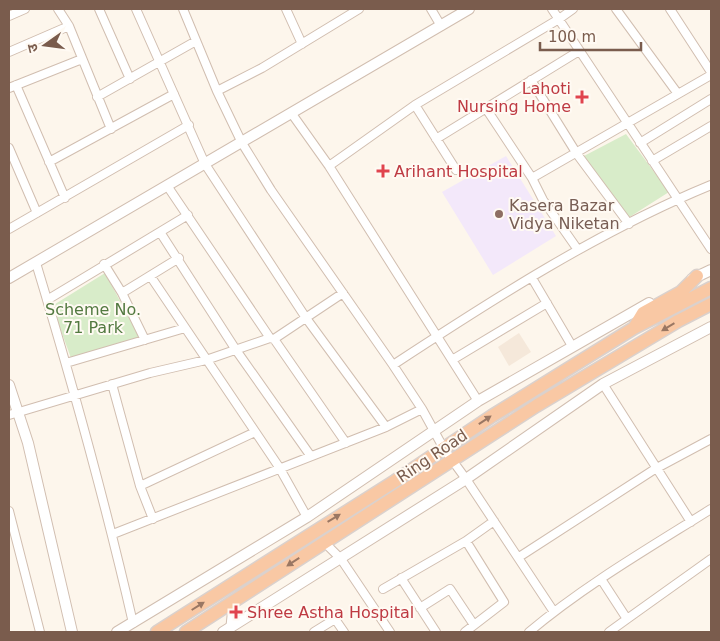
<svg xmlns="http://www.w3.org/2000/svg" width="720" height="641" font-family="'DejaVu Sans','Noto Sans Devanagari',sans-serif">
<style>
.residential{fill:#f5e8da}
.education{fill:#f3e8fa}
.green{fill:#d8ecc9}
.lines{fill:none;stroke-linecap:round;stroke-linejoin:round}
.minor-casing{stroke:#d1beb0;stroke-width:10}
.tertiary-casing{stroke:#d1beb0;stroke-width:12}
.trunk-casing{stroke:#dad1cd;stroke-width:15}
.minor{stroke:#fff;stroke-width:8}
.tertiary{stroke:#fff;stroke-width:10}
.trunk{stroke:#f9c8a4;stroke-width:12}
.oneway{fill:#9a7763}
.health-dot{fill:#e0444e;stroke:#fffaf3;stroke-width:2}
.education-dot{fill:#8d6e63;stroke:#fffaf3;stroke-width:2}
.labels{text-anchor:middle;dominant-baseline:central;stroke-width:4;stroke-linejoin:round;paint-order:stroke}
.health-label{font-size:16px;fill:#be3a42;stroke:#fffaf3;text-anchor:start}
.education-label{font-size:16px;fill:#785e54;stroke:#fffaf3;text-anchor:start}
.park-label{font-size:16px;fill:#537a41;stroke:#fffaf3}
.street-label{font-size:16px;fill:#7a5c4d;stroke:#fffaf3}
</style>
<rect width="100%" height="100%" fill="#fdf6ec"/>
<path class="residential" d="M519 333 531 352 509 366 498 347Z"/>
<path class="education" d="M506 156 556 236 493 275 442 192Z"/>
<path class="green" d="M626 134 669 192 628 218 584 156Z
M105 273 140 338 71 358 52 306Z"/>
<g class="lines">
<defs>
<path id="minor" d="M58 9 69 26 111 129
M99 9 130 79
M136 9 205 164 306 318 386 427
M183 9 217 91 242 143 271 190 393 365 422 409 444 449 466 479 554 612
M286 9 302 44
M431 9 441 26
M552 9 711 249
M616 9 678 94
M670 9 711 72
M9 16 25 9
M9 52 69 26
M531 80 577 154 629 224
M16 85 65 198
M9 88 82 59
M217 91 262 68 359 9
M97 97 196 41
M415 105 456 170
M487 110 532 178 543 200 578 250
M292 114 329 166 478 401
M436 139 579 51
M640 143 711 99
M9 148 37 213
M652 161 711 126
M49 162 174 94
M329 166 415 105 559 19 573 9
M532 178 711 75
M168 187 270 338
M9 229 189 125
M160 232 236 350 310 455
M36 263C72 382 105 501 133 623
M104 264 122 293 145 340
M151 277 279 467 307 517
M532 278 572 346
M122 293 179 258
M47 300 188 215
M274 339 346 443
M452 360 547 303
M66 363 185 328
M393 365C495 298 599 231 711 185
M112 384 140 486
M603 384 691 522
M9 415 150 373 206 360 270 338 274 339 343 293
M9 511 40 632
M153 519 140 486 255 432
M113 534 386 427 422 409
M324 542 341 559 390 632
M519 557 655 469 711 439
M401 578 436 632
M601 579 627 619 609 632
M383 589 466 541 494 521
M420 608 450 589 474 625
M627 619 711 559
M230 631 233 602
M314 632 335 619 344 632
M465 632 504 602 466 541
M529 632C585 585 649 548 711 509"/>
<path id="tertiary" d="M9 278 469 9
M692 279 711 270
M9 385 28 443 72 632
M117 632 307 517 478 401 649 303
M223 632 466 479 603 384 711 327"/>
<path id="trunk" d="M634 328 643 313 681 292 697 276
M157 632 395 481 492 416 634 328 711 288
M186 632 536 406 678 321 711 304"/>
</defs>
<use href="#minor" class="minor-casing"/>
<use href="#tertiary" class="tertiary-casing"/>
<use href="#trunk" class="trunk-casing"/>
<use href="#minor" class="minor"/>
<use href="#tertiary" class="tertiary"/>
<use href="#trunk" class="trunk"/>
</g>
<defs><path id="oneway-solid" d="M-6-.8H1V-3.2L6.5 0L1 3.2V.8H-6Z" transform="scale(1.25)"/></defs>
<g class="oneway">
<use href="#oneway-solid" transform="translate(668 327) rotate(149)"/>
<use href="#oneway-solid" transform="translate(485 420) rotate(-34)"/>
<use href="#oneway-solid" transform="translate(334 518) rotate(-31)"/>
<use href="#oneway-solid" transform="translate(293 562) rotate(147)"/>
<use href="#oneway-solid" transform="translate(198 606) rotate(-32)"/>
</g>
<g class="health-dot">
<path d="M579.5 89.5h5v5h5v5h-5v5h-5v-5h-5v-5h5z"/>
<path d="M380.5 163.5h5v5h5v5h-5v5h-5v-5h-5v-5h5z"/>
<path d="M233.5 604.5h5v5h5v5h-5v5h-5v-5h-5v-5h5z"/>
</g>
<circle class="education-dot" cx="499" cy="214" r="5"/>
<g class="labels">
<g class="health-label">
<text x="571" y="88" text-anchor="end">Lahoti<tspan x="571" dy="18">Nursing Home</tspan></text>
<text x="394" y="171">Arihant Hospital</text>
<text x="247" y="612">Shree Astha Hospital</text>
</g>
<g class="education-label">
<text x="509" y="205">Kasera Bazar<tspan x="509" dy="18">Vidya Niketan</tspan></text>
</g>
<g class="park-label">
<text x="93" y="309">Scheme No.<tspan x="93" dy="18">71 Park</tspan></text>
</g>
<g class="street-label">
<text transform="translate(432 456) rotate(-34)">Ring Road</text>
</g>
</g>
<rect width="720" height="641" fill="none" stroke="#7a5c4d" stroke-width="20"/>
<g transform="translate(45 45) rotate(256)" stroke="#fffaf3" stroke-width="4" paint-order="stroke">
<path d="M0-4L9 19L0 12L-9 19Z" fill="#7a5c4d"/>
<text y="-8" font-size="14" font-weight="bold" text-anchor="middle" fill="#7a5c4d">उ</text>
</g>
<path d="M540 42v8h101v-8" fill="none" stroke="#7a5c4d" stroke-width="2.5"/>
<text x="548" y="42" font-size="15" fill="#7a5c4d" stroke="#fffaf3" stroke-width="4" paint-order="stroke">100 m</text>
</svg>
